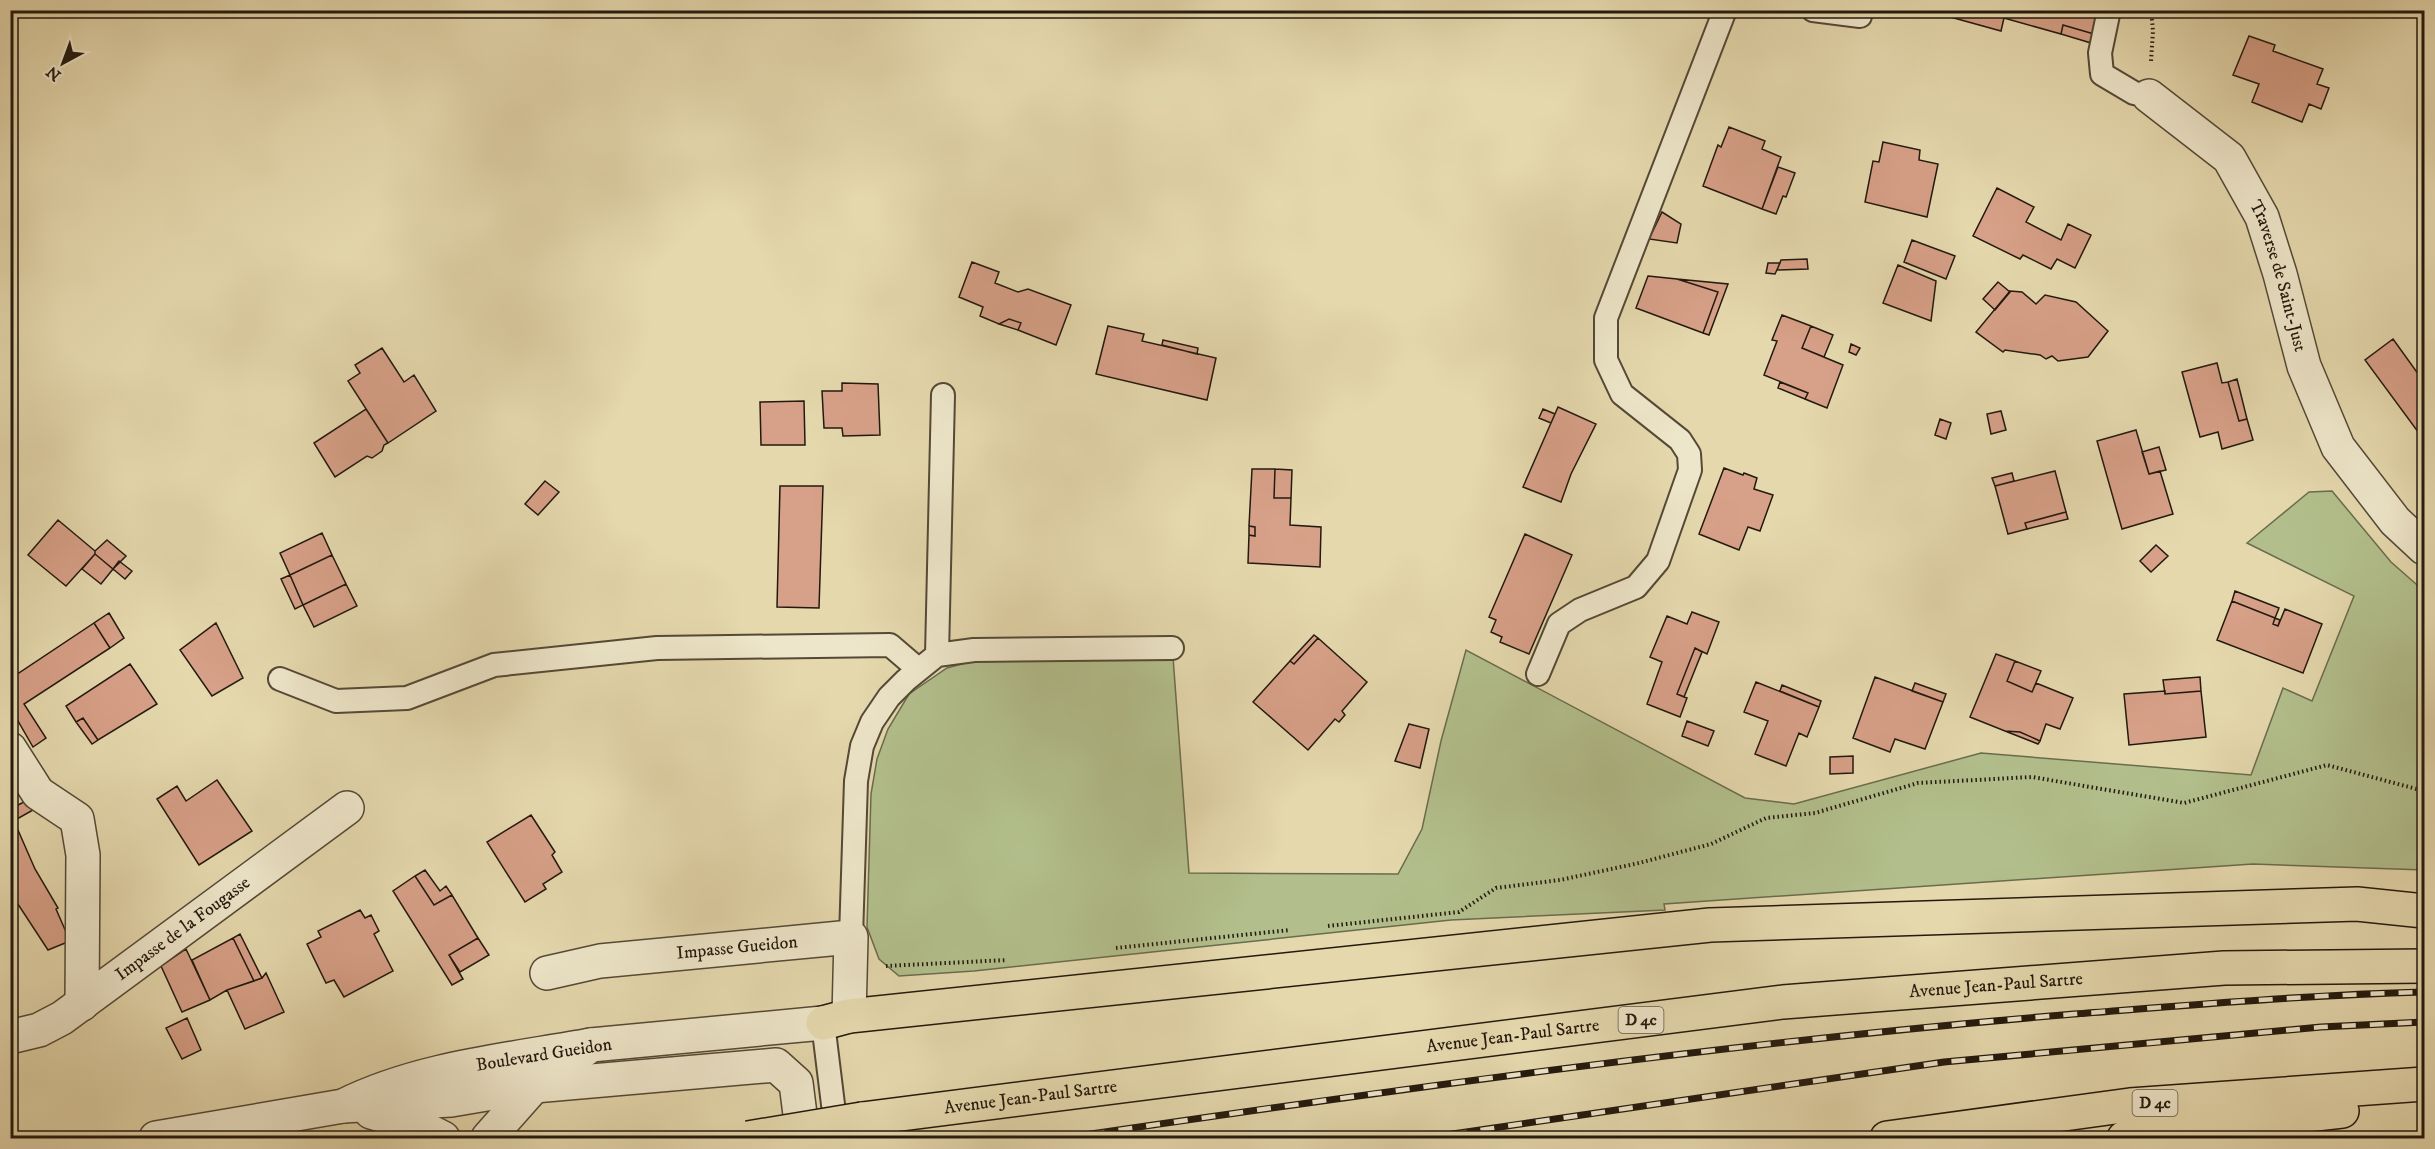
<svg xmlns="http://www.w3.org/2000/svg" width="2435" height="1149" font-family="'IM FELL DW Pica',serif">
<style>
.green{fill:#b2bf8c;stroke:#6a6c4d;stroke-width:1.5}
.building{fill:#d7a088;stroke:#23190e;stroke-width:1.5}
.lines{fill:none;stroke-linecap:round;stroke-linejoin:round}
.service-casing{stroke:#544936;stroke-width:26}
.minor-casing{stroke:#544936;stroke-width:36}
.tertiary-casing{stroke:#544936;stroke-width:36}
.trunk-casing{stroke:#23190e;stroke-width:36}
.path{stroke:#23190e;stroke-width:4;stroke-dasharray:1.5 3;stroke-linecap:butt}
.service{stroke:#eee6ca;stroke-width:22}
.minor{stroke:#eee6ca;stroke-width:33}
.tertiary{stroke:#eee6ca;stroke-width:33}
.trunk{stroke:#e5d8ad;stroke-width:33}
.rail-casing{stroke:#23190e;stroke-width:7}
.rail{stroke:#eee6ca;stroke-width:4.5;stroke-dasharray:14;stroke-linecap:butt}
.trunk-bridge-casing{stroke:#23190e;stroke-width:36;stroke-linecap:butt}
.trunk-bridge{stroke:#e5d8ad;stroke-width:33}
.labels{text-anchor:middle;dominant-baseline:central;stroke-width:5;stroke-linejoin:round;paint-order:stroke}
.shield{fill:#eee6ca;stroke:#605646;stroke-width:1.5}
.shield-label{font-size:16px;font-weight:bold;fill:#23190e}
.street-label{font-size:18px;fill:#23190e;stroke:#eee6ca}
</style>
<rect width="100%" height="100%" fill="#e5d8ad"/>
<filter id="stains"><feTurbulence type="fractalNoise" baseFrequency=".00333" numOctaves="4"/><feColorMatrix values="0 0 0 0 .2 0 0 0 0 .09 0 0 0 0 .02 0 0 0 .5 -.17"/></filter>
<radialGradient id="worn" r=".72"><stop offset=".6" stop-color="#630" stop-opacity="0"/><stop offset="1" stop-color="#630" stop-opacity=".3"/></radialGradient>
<path class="green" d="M2332 491 2391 562 2424 591V870L2253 864 1664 904 1665 910 1451 920 974 971 899 976 879 959 867 927 871 794 877 759 888 729 909 694 947 668 980 659 1173 657 1189 873 1398 874 1422 829 1441 741 1466 650 1745 798 1794 804 1981 753 2251 775 2283 688 2312 701 2354 596 2247 543 2309 492Z"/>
<path class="building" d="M1925 10H2100L2094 34 2063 25 2061 34 2004 18 2001 31Z
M2063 25 2094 34 2091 43 2061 34Z
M2249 36 2275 45 2273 51 2323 69 2317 84 2329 88 2321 109 2309 104 2302 122 2252 102 2259 84 2233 75Z
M1729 127 1765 141 1762 149 1781 157 1762 209 1703 186 1718 145 1721 147Z
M1883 142 1920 150 1919 160 1938 164 1927 217 1865 202 1873 161 1879 162Z
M1778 167 1795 173 1786 197 1783 196 1776 214 1762 209Z
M1997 188 2034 207 2026 222 2061 240 2068 224 2091 235 2075 268 2057 259 2051 269 2023 255 2020 259 1973 236Z
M1662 212 1681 224 1677 243 1649 239Z
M1912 240 1955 256 1946 279 1904 262Z
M1807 259 1808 269 1777 270 1781 260Z
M972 262 999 272 995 283 1018 292 1028 289 1071 305 1056 345 1018 330 1021 323 1009 319 999 324 980 316 983 307 959 297Z
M1768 263H1780L1775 274 1766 273Z
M1898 265 1936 281 1931 321 1883 303Z
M1648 276 1677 279 1718 292 1703 333 1636 308Z
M1677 279 1728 284 1709 335 1703 333 1718 292Z
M1998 282 2010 292 1995 310 1983 299Z
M2010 291 2022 292 2036 304 2045 295 2076 302 2108 331 2088 357 2058 361 2052 356 2046 359 2040 355 2005 350 2003 352 1976 332Z
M1782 315 1811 326 1802 348 1843 365 1827 408 1805 399 1808 393 1764 375 1777 341 1772 340Z
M1009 319 1021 323 1018 330 999 324Z
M1108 326 1144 334 1142 341 1216 358 1207 400 1096 374Z
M1811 326 1833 335 1824 357 1802 348Z
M2393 339 2424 382V440L2365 360Z
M1163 340 1198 348 1197 354 1162 345Z
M1851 344 1860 348 1856 355 1849 352Z
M382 348 404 382 414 375 436 411 388 443 348 381 360 373 355 365Z
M2217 363 2222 383 2228 382 2239 421 2247 419 2253 440 2222 449 2218 432 2200 437 2182 372Z
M2237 379 2247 419 2239 421 2228 382Z
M1780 382 1808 393 1805 399 1778 388Z
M842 383 878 384 880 435 843 436 842 428H824L822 391H842Z
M804 401 805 445H761L760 402Z
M1558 407 1596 424 1571 474 1561 502 1523 487Z
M366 409 388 443 384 445 382 451 372 458 367 456 335 477 314 443Z
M1543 409 1555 414 1551 423 1539 418Z
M2001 411 2006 430 1991 434 1987 414Z
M1940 419 1951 423 1946 439 1935 435Z
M2136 430 2149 474 2160 471 2173 514 2122 529 2097 441Z
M2159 447 2166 470 2149 474 2142 452Z
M1724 468 1743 475 1744 473 1757 478 1754 489 1773 495 1760 531 1748 527 1739 550 1699 534Z
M1252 469H1275L1274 498H1291L1290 525 1321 527 1320 567 1248 563 1249 535 1255 536V527L1249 526Z
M1275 469 1292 470 1291 498H1274Z
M2055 471 2066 512 2025 523 2027 529 2008 534 1995 486Z
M2012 473 2014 481 1995 486 1992 478Z
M545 481 559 492 538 515 525 504Z
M780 486H823L819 608 777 607Z
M2066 512 2068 519 2027 529 2025 523Z
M58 520 95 551V554L66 586 28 555Z
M1249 526 1255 527V536L1249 535Z
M322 533 332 555 290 575 280 553Z
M1525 534 1572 555 1529 654 1500 642 1502 637 1491 632 1496 620 1489 617Z
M107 540 126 556 113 569 95 554V551Z
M2156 545 2168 556 2151 572 2140 561Z
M95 554 113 569 101 584 82 569Z
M332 555 346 584 303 605 290 575Z
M119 561 132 571 125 579 113 569Z
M290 575 303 605 295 609 281 579Z
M346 584 357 606 314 627 303 605Z
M2235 591 2279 608 2275 618 2232 601Z
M2232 601 2275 618 2273 624 2278 626 2285 609 2322 624 2303 673 2217 640Z
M1692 612 1719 622 1707 654 1695 648 1677 694 1687 698 1680 717 1647 704 1662 662 1650 657 1667 616 1687 624Z
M109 613 124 638 110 648 94 623Z
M2275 618 2280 620 2278 626 2273 624Z
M94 623 110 648 24 704 46 738 33 747 10 707V679Z
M216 623 243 678 212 696 180 650Z
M1314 635 1318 638 1294 664 1290 661Z
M1318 638 1367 682 1342 711 1345 715 1339 722 1335 719 1308 750 1253 702 1290 661 1294 664Z
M1695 648 1702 652 1684 697 1677 694Z
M1996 654 2015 661 2007 681 2032 692 2036 683 2073 698 2060 729 2046 724 2040 741 2020 732 2005 731 1970 717Z
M2015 661 2041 671 2032 692 2007 681Z
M130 664 157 704 98 740 83 718 76 722 66 706Z
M1875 677 1943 702 1925 749 1895 739 1890 752 1853 738Z
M2200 677 2201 691 2165 694 2163 680Z
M1756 682 1819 707 1807 737 1799 733 1786 766 1755 754 1768 721 1744 712Z
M1915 683 1946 694 1943 702 1912 691Z
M1782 685 1821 701 1819 707 1780 691Z
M2165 691V694L2201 691 2206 737 2129 745 2124 694Z
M83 718 98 740 92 744 76 722Z
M1687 721 1714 731 1708 746 1682 736Z
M1409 724 1429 729 1420 768 1395 761Z
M2005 731 2020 732 2040 741 2038 744Z
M1853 756V773L1830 774V757Z
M217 780 252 831 199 865 157 799 177 786 186 801Z
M13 796 18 805 26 801 33 810 10 823V798Z
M531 815 555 852 552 855 562 872 543 884 546 889 525 902 487 842Z
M14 821 35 869 58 908 56 909 70 941 48 950 10 892V823Z
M425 870 440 891 446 886 452 895 434 905 415 876Z
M415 876 434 905 452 895 478 938 449 955 463 979 452 985 393 891Z
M360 910 365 918 371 915 379 931 374 934 393 971 344 997 334 980 326 983 307 944 321 937 318 931Z
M240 934 262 978 254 981 233 938Z
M233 938 254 981 227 990 210 1000 192 960Z
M478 938 489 955 460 972 449 955Z
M186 949 210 1000 182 1012 161 966Z
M266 973 284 1012 245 1029 227 990 262 978Z
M187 1018 201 1050 182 1059 166 1028Z"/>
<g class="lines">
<defs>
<path id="service" d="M1813 10 1860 16
M2109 10 2100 53 2102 74 2134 93 2149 96
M937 655 943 395
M1538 674 1559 624 1580 610 1636 587 1658 561 1690 470 1689 454 1680 440 1622 394 1606 360V318L1725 10
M280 679 336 701 407 698 494 665 657 648 890 645 918 669
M851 937 856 781 862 746 872 722 889 697 906 680 937 655 974 650 1172 648
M823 1023 837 1137"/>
<g id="minor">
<path id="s1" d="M2149 96 2229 158 2262 217 2280 274 2304 366 2338 447 2395 521 2424 548"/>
<path d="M10 749 38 793 77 819 83 855 82 1004"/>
<path id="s2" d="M547 973 600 961 851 937 849 1016"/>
<path id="s3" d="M10 1037 39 1030 62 1018 347 808"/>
<path d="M343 1106 451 1100 534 1086 776 1065 796 1083 803 1138"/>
<path d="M371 1112 423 1128 443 1138"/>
<path d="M156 1138 343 1106C419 1068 508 1060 591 1045"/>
</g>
<path id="tertiary" d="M488 1138 534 1086 591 1045 823 1023"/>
<g id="trunk">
<path d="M823 1023 849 1016 1710 925 2357 904 2424 911"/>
<path id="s4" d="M862 1119 1783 1002 2224 968 2424 966"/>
<path d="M1887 1138 2130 1105 2424 1084"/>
<path d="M2124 1138 2144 1134 2342 1111"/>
</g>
</defs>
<use href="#service" class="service-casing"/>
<use href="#minor" class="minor-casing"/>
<use href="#tertiary" class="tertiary-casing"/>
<use href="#trunk" class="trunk-casing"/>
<path class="path" d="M2151 10 2153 31 2151 61
M1328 926 1459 912 1496 888 1560 880 1639 863 1711 844 1766 818 1815 813 1918 783 2032 777 2184 803 2327 765 2424 791
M1116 948 1290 930
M886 966 1007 960"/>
<use href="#service" class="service"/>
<use href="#minor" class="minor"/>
<use href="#tertiary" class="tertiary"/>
<use href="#trunk" class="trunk"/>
<defs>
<path id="rail" d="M1063 1138C1399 1089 1735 1042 2074 1014 2191 1005 2307 995 2424 992
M1425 1138 1944 1062 2321 1027 2424 1022"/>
</defs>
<use href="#rail" class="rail-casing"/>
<use href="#rail" class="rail"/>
<defs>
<path id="trunk-bridge" d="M748 1138 862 1119"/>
</defs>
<use href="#trunk-bridge" class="trunk-bridge-casing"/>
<use href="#trunk-bridge" class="trunk-bridge"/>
</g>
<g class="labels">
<g class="shield">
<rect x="1618.5" y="1007" width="45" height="26" rx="4.5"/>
<rect x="2132.5" y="1090" width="45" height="26" rx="4.5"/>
</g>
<g class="shield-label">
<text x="1641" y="1020">D 4c</text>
<text x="2155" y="1103">D 4c</text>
</g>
<g class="street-label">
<text stroke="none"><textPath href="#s1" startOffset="230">Traverse de Saint-Just</textPath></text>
<text stroke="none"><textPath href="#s3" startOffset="206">Impasse de la Fougasse</textPath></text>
<text stroke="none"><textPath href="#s2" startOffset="192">Impasse Gueidon</textPath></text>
<text stroke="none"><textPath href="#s4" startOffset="1142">Avenue Jean-Paul Sartre</textPath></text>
<text stroke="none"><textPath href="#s4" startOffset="656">Avenue Jean-Paul Sartre</textPath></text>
<text transform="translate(544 1055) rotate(-9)">Boulevard Gueidon</text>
<text stroke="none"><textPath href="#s4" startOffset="170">Avenue Jean-Paul Sartre</textPath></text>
</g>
</g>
<rect width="2435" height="1149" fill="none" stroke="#e5d8ad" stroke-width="36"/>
<rect x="12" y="12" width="2411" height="1125" fill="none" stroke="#23190e" stroke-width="3"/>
<rect x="18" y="18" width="2399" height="1113" fill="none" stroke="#23190e" stroke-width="1.5"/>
<g transform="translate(63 63) rotate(221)" stroke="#eee6ca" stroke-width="4.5" paint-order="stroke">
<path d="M0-4.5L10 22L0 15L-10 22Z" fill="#23190e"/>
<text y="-9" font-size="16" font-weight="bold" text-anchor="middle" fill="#23190e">N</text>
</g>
<rect width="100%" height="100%" filter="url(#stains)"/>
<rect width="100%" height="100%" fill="url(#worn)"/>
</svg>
